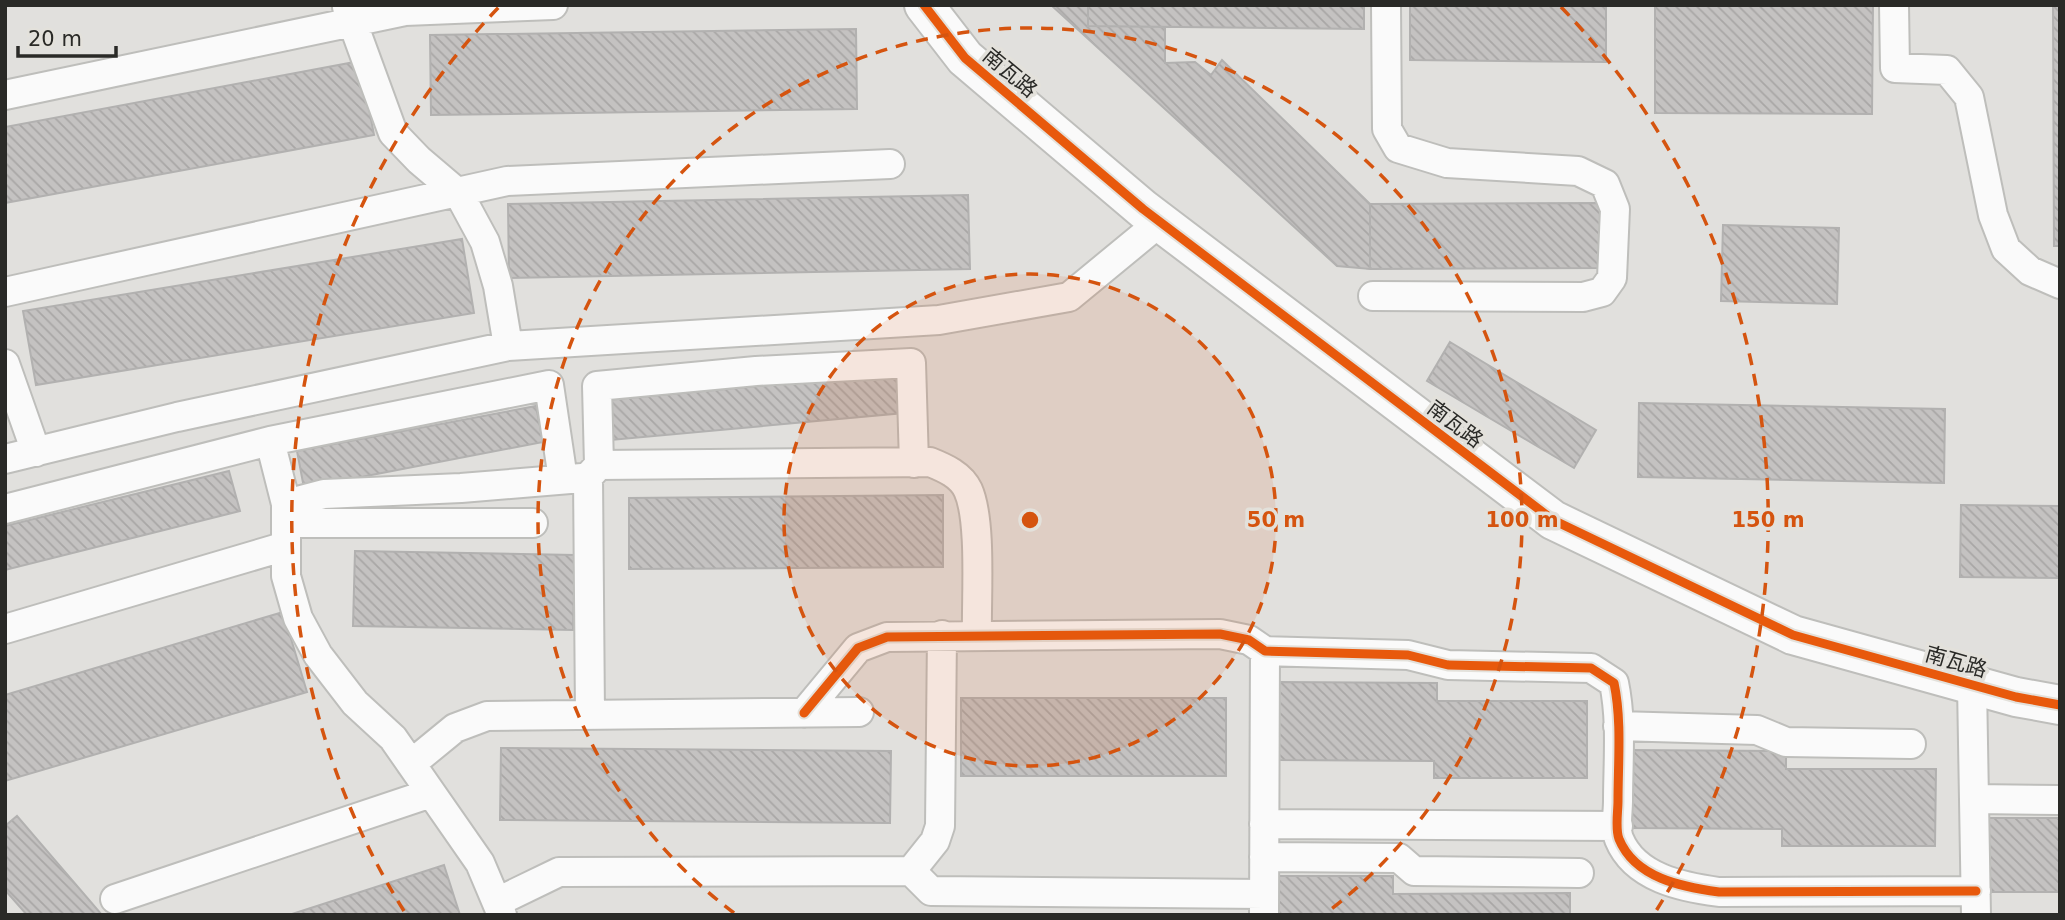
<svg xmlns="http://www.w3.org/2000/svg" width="2065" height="920" font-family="'DejaVu Sans','Noto Sans SC',sans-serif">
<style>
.building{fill:url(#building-back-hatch);stroke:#b2b1b0;stroke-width:2}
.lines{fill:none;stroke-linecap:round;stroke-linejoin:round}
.street-casing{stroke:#bebebb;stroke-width:32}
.secondary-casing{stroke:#bebebb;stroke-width:42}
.street{stroke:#fafafa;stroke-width:28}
.secondary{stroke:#fafafa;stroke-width:38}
.cycleway-casing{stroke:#e3e1db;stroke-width:13}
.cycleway{stroke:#e8590c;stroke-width:9}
.ring{fill:none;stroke:#d5540f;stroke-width:3.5;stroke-dasharray:12 9}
.labels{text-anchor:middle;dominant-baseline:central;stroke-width:7;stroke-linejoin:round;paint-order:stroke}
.street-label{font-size:21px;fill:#2a2a27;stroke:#e3e1db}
.centre{fill:#d5540f;stroke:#e3e1db;stroke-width:3.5}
.ring-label{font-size:21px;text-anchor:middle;font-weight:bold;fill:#d5540f;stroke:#e3e1db;stroke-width:7;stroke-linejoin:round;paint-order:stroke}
</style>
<defs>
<pattern id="building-back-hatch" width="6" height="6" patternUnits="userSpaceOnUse" patternTransform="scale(1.75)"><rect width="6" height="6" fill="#c4c2c1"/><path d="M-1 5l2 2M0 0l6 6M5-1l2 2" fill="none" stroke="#a9a7a6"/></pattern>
</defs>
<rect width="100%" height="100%" fill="#e1e0dd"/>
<path class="building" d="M1051 5H1088V26L1165 27V63L1195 62 1211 75 1222 60 1370 204V269L1337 266Z
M1088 5H1364V29L1088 26Z
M1410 5H1606V62L1410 60Z
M1655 5H1873L1872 114 1655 113Z
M2053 5H2060V246H2054Z
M856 29 857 109 431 115 430 35Z
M360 61 374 135 5 203V127Z
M968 195 970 269 509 278 508 204Z
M1604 203V268L1370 269V204Z
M1723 225 1839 228 1837 304 1721 301Z
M462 239 474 313 36 385 23 311Z
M1450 342 1596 430 1574 468 1427 381Z
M901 373 904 413 611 440 607 400Z
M1639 403 1945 409 1944 483 1638 477Z
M536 406 543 442 304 488 297 451Z
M229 471 240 511 5 570V526Z
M943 495V567L629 569V498Z
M1961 505 2060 506V578L1960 577Z
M355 551 575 555 573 630 353 626Z
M283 612 307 692 5 781V695Z
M1279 682 1437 683V701H1587V778H1434V761L1279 760Z
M961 698H1226V776H961Z
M501 748 891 751 890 823 500 820Z
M1628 750 1786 751V769H1936L1935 846H1782V829L1628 828Z
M17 816 102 915H27L5 890V826Z
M1985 818H2060V892H1984Z
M444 865 460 915H289Z
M1275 876H1393V894L1570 893V915H1275Z"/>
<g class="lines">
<defs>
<path id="street" d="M1894 5 1895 68 1947 70 1969 97 1993 215 2006 249 2030 271 2060 284
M347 7 393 133 419 160 459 194 485 242 498 286 508 346
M5 95 405 11 553 5
M5 292 507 181 890 164
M1373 296 1583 297 1602 292 1612 278 1615 209 1605 184 1578 171 1447 163 1398 148 1387 129 1386 5
M5 364 36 452
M270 441 286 504V576L298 618 318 655 355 703 393 738 480 863 502 915
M5 459 177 417 508 346 939 320 1069 297 1160 222
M599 465 930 462C945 468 961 475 968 490 982 521 976 599 977 635
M286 504 324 494 461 488 582 478
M5 509 270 441 549 385 563 479
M286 523H533
M5 629 286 546
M1972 685 1976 915
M804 713 858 648 887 637 1220 634 1249 640 1265 651 1408 655 1448 665 1591 668 1614 683C1622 721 1618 762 1618 801 1618 812 1615 829 1619 839 1635 878 1682 887 1719 892L1976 891
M590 715 588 477 599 465 597 386 756 371 911 363 914 463
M1618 726 1757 730 1786 742 1911 744
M411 764 455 728 487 716 859 712
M1974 799 2060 800
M1264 824 1618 826
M1264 857 1399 858 1414 871 1579 873
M911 871 931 891 1264 894
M115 899 431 793
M497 902 559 872 911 871 935 841 940 826 942 635
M1264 915 1265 651"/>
<path id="secondary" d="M924 5 965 58 1143 209 1553 520 1793 635 2016 697 2060 705"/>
</defs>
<use href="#street" class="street-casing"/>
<use href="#secondary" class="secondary-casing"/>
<use href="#street" class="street"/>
<use href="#secondary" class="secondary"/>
<defs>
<path id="cycleway" d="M924 5 965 58 1143 209 1553 520 1793 635 2016 697 2060 705
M804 713 858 648 887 637 1220 634 1249 640 1265 651 1408 655 1448 665 1591 668 1614 683C1622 721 1618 762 1618 801 1618 812 1615 829 1619 839 1635 878 1682 887 1719 892L1976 891"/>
</defs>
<use href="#cycleway" class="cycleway-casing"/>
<use href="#cycleway" class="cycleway"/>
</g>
<circle cx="1030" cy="520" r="246" fill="#d5540f" fill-opacity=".12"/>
<g class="ring">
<circle cx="1030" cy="520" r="246"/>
<path d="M734 913A492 492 0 1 1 1326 913"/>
<path d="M404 911A738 738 0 0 1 499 7M1561 7A738 738 0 0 1 1656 911"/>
</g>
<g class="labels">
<g class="street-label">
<text transform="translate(1010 73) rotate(40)">南瓦路</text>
<text transform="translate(1455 424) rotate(37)">南瓦路</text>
<text transform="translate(1956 662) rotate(16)">南瓦路</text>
</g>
</g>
<circle cx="1030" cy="520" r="10" class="centre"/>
<g class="ring-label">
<text x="1276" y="527">50 m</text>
<text x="1522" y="527">100 m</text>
<text x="1768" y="527">150 m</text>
</g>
<rect width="2065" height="920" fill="none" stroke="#2a2a27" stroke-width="14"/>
<path d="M18 46v10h98v-10" fill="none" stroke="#2a2a27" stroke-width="3.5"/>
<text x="28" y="46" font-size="21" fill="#2a2a27" stroke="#e3e1db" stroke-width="5" paint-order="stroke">20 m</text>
</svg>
